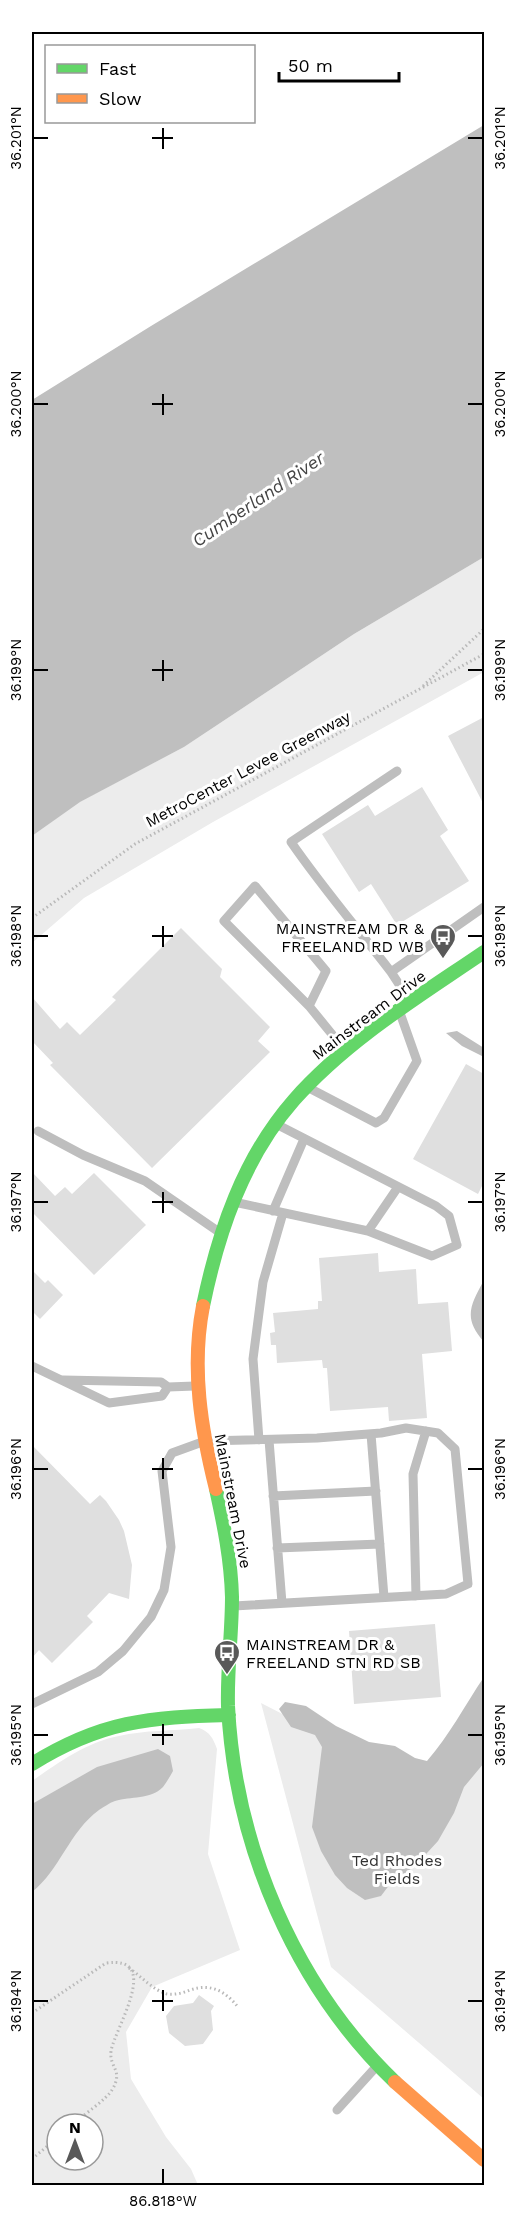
<svg xmlns="http://www.w3.org/2000/svg" width="516" height="2217" font-family="'Work Sans',sans-serif">
<style>
.green{fill:#ececec;fill-rule:evenodd}
.water{fill:#bfbfbf}
.building{fill:#dfdfdf}
.lines{fill:none;stroke-linecap:round;stroke-linejoin:round}
.path{stroke:#b9b9b9;stroke-width:3;stroke-dasharray:1.5 3;stroke-linecap:butt}
.lane{stroke:#bebebe;stroke-width:9}
.fast{stroke:#63d668;stroke-width:14}
.slow{stroke:#ff974d;stroke-width:14}
.ticks{fill:none;stroke:#000;stroke-width:2}
.labels{text-anchor:middle;dominant-baseline:central;stroke-width:6;stroke-linejoin:round;paint-order:stroke}
.street-label{font-size:16px;fill:#000;stroke:#fff}
.poi-label{font-size:16px;fill:#000;stroke:#fff;text-anchor:end}
.park-label{font-size:16px;fill:#333;stroke:#fff}
.water-label{font-size:18px;font-style:italic;fill:#444;stroke:#fff}
.neatline{fill:none;stroke:#000;stroke-width:2}
.ticks-label{font-size:15px;text-anchor:middle;fill:#000}
</style>
<rect width="100%" height="100%" fill="#fff"/>
<path class="green" d="M484 557V672L213 822 84 898 32 943V836L79 802 184 747 354 634Z
M484 1698V2099L331 1967 261 1703 421 1785Z
M199 1728C210 1732 213 1738 217 1749L208 1854 240 1950 152 1987 126 2032 131 2079 166 2137 191 2169 198 2185 32 2186V1781C58 1763 87 1742 119 1736 145 1730 173 1731 199 1728ZM57 2124H93V2160H57Z"/>
<path class="water" d="M484 125V557L354 634 184 747 80 802 32 836V400L151 326Z
M457 1031 484 1048V1057L462 1046 446 1033Z
M484 1280V1342C463 1318 470 1306 484 1280Z
M484 1677V1763L464 1787 454 1813 438 1841 416 1865 390 1884 381 1896 365 1900 347 1888 335 1875 321 1851 312 1827 322 1747 315 1735 291 1727 279 1709 285 1702 306 1706 336 1726 369 1742 395 1746 415 1758 427 1761C449 1736 465 1705 484 1677Z
M158 1749 170 1756 173 1771C170 1776 167 1782 163 1787 150 1800 131 1796 115 1801 109 1803 104 1807 99 1810 69 1832 60 1870 32 1892V1804L97 1767Z"/>
<path class="building" d="M484 717V805L448 736Z
M422 787 448 830 440 836 469 881 397 925 371 884 359 892 322 834 368 805 375 816Z
M181 928 222 969 220 977 270 1027 258 1041 270 1052 152 1168 50 1065 53 1063 32 1041V997L60 1029 67 1022 80 1035 116 1000 112 997Z
M466 1064 484 1074V1182L478 1194 413 1159Z
M32 1172 55 1196 65 1187 72 1194 94 1173 146 1225 94 1275 32 1212Z
M378 1253 379 1272 416 1269 418 1304 448 1302 452 1351 422 1354 427 1418 389 1421 388 1407 330 1411 327 1368H323L322 1360 277 1363 276 1345H271L270 1333 275 1332 273 1313 318 1309V1301H322L319 1258Z
M32 1270 45 1283 48 1280 63 1295 40 1319 32 1311Z
M32 1445 90 1504 100 1495 106 1501 119 1520 124 1531 132 1565 129 1599 109 1593 87 1616 93 1622 52 1663 39 1650 32 1658Z
M435 1624 441 1697 354 1704 349 1631Z
M199 1995 214 2006 211 2011 213 2030 203 2044 185 2046 169 2033 166 2016 174 2006 193 2003Z"/>
<g class="lines">
<path class="path" d="M423 686 484 629
M32 918 135 844 484 654
M129 1968C142 1977 153 1990 167 1994 175 1995 183 1993 190 1990 211 1983 225 1991 238 2007
M32 2013 106 1963C163 1955 115 2028 111 2051 109 2068 124 2070 112 2090 107 2099 82 2116 73 2124
M32 2159 57 2138"/>
<path class="lane" d="M391 972C358 929 322 887 291 842L397 771
M410 1001 391 972 484 907
M309 1006 224 921 255 886 326 971 309 1006 344 1049
M309 1088 376 1123 384 1118 417 1061 400 1013
M38 1131 83 1155 145 1181 219 1232
M234 1202 368 1231 432 1256 457 1245 449 1216 436 1206 278 1125
M273 1211 304 1139
M368 1231 398 1187
M32 1366 109 1403 162 1396 168 1387 161 1382 63 1380
M168 1387 195 1386
M371 1434 384 1597
M259 1440 253 1359 263 1282 283 1213
M269 1440 282 1603
M273 1496 376 1491
M277 1548 380 1544
M416 1596 413 1474 426 1431
M32 1704 98 1672 123 1651 151 1617 164 1590 171 1547 162 1471 172 1453 205 1441 317 1438 381 1433 406 1428 438 1433 455 1449 468 1584 446 1594 234 1606
M337 2110 376 2067"/>
<path class="fast" d="M203 1306C218 1233 243 1158 294 1100 347 1040 418 997 484 952
M216 1489C224 1525 231 1560 232 1597 232 1633 227 1669 228 1706 235 1845 294 1985 395 2082
M32 1764C101 1721 149 1717 229 1715"/>
<path class="slow" d="M203 1306C191 1368 201 1429 216 1489
M395 2082 484 2160"/>
</g>
<path class="ticks" d="M163 128V149M33 138H48M152 138H173M468 138H483M163 394V415M33 404H48M152 404H173M468 404H483M163 660V681M33 670H48M152 670H173M468 670H483M163 926V947M33 936H48M152 936H173M468 936H483M163 1192V1213M33 1202H48M152 1202H173M468 1202H483M163 1458V1479M33 1469H48M152 1469H173M468 1469H483M163 1724V1745M33 1735H48M152 1735H173M468 1735H483M163 1990V2011M33 2001H48M152 2001H173M468 2001H483M163 2169V2184"/>
<defs>
<symbol id="bus-pin" viewBox="-11 -11 22 30"><path d="M0 17L-7.5 6A9.5 9.5 0 1 1 7.5 6Z" fill="#595959" stroke="#fff"/><path d="M-5-6H5V4H4V6H2V4H-2V6H-4V4H-5ZM-3.5-4V0h7V-4ZM-3.5 1.2v1.5H-2V1.2ZM2 1.2v1.5H3.5V1.2Z" fill="#fff"/></symbol>
</defs>
<g fill-rule="evenodd">
<use href="#bus-pin" x="428" y="922" width="30" height="40"/>
<use href="#bus-pin" x="212" y="1638" width="30" height="40"/>
</g>
<g class="labels">
<g class="street-label">
<text transform="translate(248 769) rotate(-28)">MetroCenter Levee Greenway</text>
<text transform="translate(369 1015) rotate(-37)">Mainstream Drive</text>
<text transform="translate(233 1501) rotate(79)">Mainstream Drive</text>
</g>
<g class="poi-label">
<text x="424" y="928">MAINSTREAM DR &amp;<tspan x="424" dy="18">FREELAND RD WB</tspan></text>
<text x="246" y="1644" text-anchor="start">MAINSTREAM DR &amp;<tspan x="246" dy="18">FREELAND STN RD SB</tspan></text>
</g>
<g class="park-label">
<text x="397" y="1860">Ted Rhodes<tspan x="397" dy="18">Fields</tspan></text>
</g>
<g class="water-label">
<text transform="translate(258 499) rotate(-34)">Cumberland River</text>
</g>
</g>
<rect width="516" height="2217" fill="none" stroke="#ffffff" stroke-width="66"/>
<rect x="45" y="45" width="210" height="78" fill="#ffffff" stroke="#999999" stroke-width="1.5"/>
<rect x="57" y="64" width="30" height="9" fill="#63d668" stroke="#999999" stroke-width="1.5"/>
<text x="99" y="75" font-size="18" fill="#000000">Fast</text>
<rect x="57" y="94" width="30" height="9" fill="#ff974d" stroke="#999999" stroke-width="1.5"/>
<text x="99" y="105" font-size="18" fill="#000000">Slow</text>
<g transform="translate(75 2142)"><circle r="28" fill="#ffffff" stroke="#999999" stroke-width="1.5"/>
<path d="M0-4.5L10 22L0 15L-10 22Z" fill="#595959"/>
<text y="-9" font-size="16" font-weight="bold" text-anchor="middle" fill="#000000">N</text>
</g>
<path d="M279 72v9h120v-9" fill="none" stroke="#000000" stroke-width="3"/>
<text x="288" y="72" font-size="18" fill="#000000" stroke="#ffffff" stroke-width="4.5" paint-order="stroke">50 m</text>
<rect x="33" y="33" width="450" height="2151" class="neatline"/>
<g class="ticks-label">
<text transform="translate(16 138) rotate(-90)" y="5">36.201°N</text>
<text transform="translate(500 138) rotate(-90)" y="5">36.201°N</text>
<text transform="translate(16 404) rotate(-90)" y="5">36.200°N</text>
<text transform="translate(500 404) rotate(-90)" y="5">36.200°N</text>
<text transform="translate(16 670) rotate(-90)" y="5">36.199°N</text>
<text transform="translate(500 670) rotate(-90)" y="5">36.199°N</text>
<text transform="translate(16 936) rotate(-90)" y="5">36.198°N</text>
<text transform="translate(500 936) rotate(-90)" y="5">36.198°N</text>
<text transform="translate(16 1202) rotate(-90)" y="5">36.197°N</text>
<text transform="translate(500 1202) rotate(-90)" y="5">36.197°N</text>
<text transform="translate(16 1469) rotate(-90)" y="5">36.196°N</text>
<text transform="translate(500 1469) rotate(-90)" y="5">36.196°N</text>
<text transform="translate(16 1735) rotate(-90)" y="5">36.195°N</text>
<text transform="translate(500 1735) rotate(-90)" y="5">36.195°N</text>
<text transform="translate(16 2001) rotate(-90)" y="5">36.194°N</text>
<text transform="translate(500 2001) rotate(-90)" y="5">36.194°N</text>
<text x="163" y="2206">86.818°W</text>
</g>
</svg>
